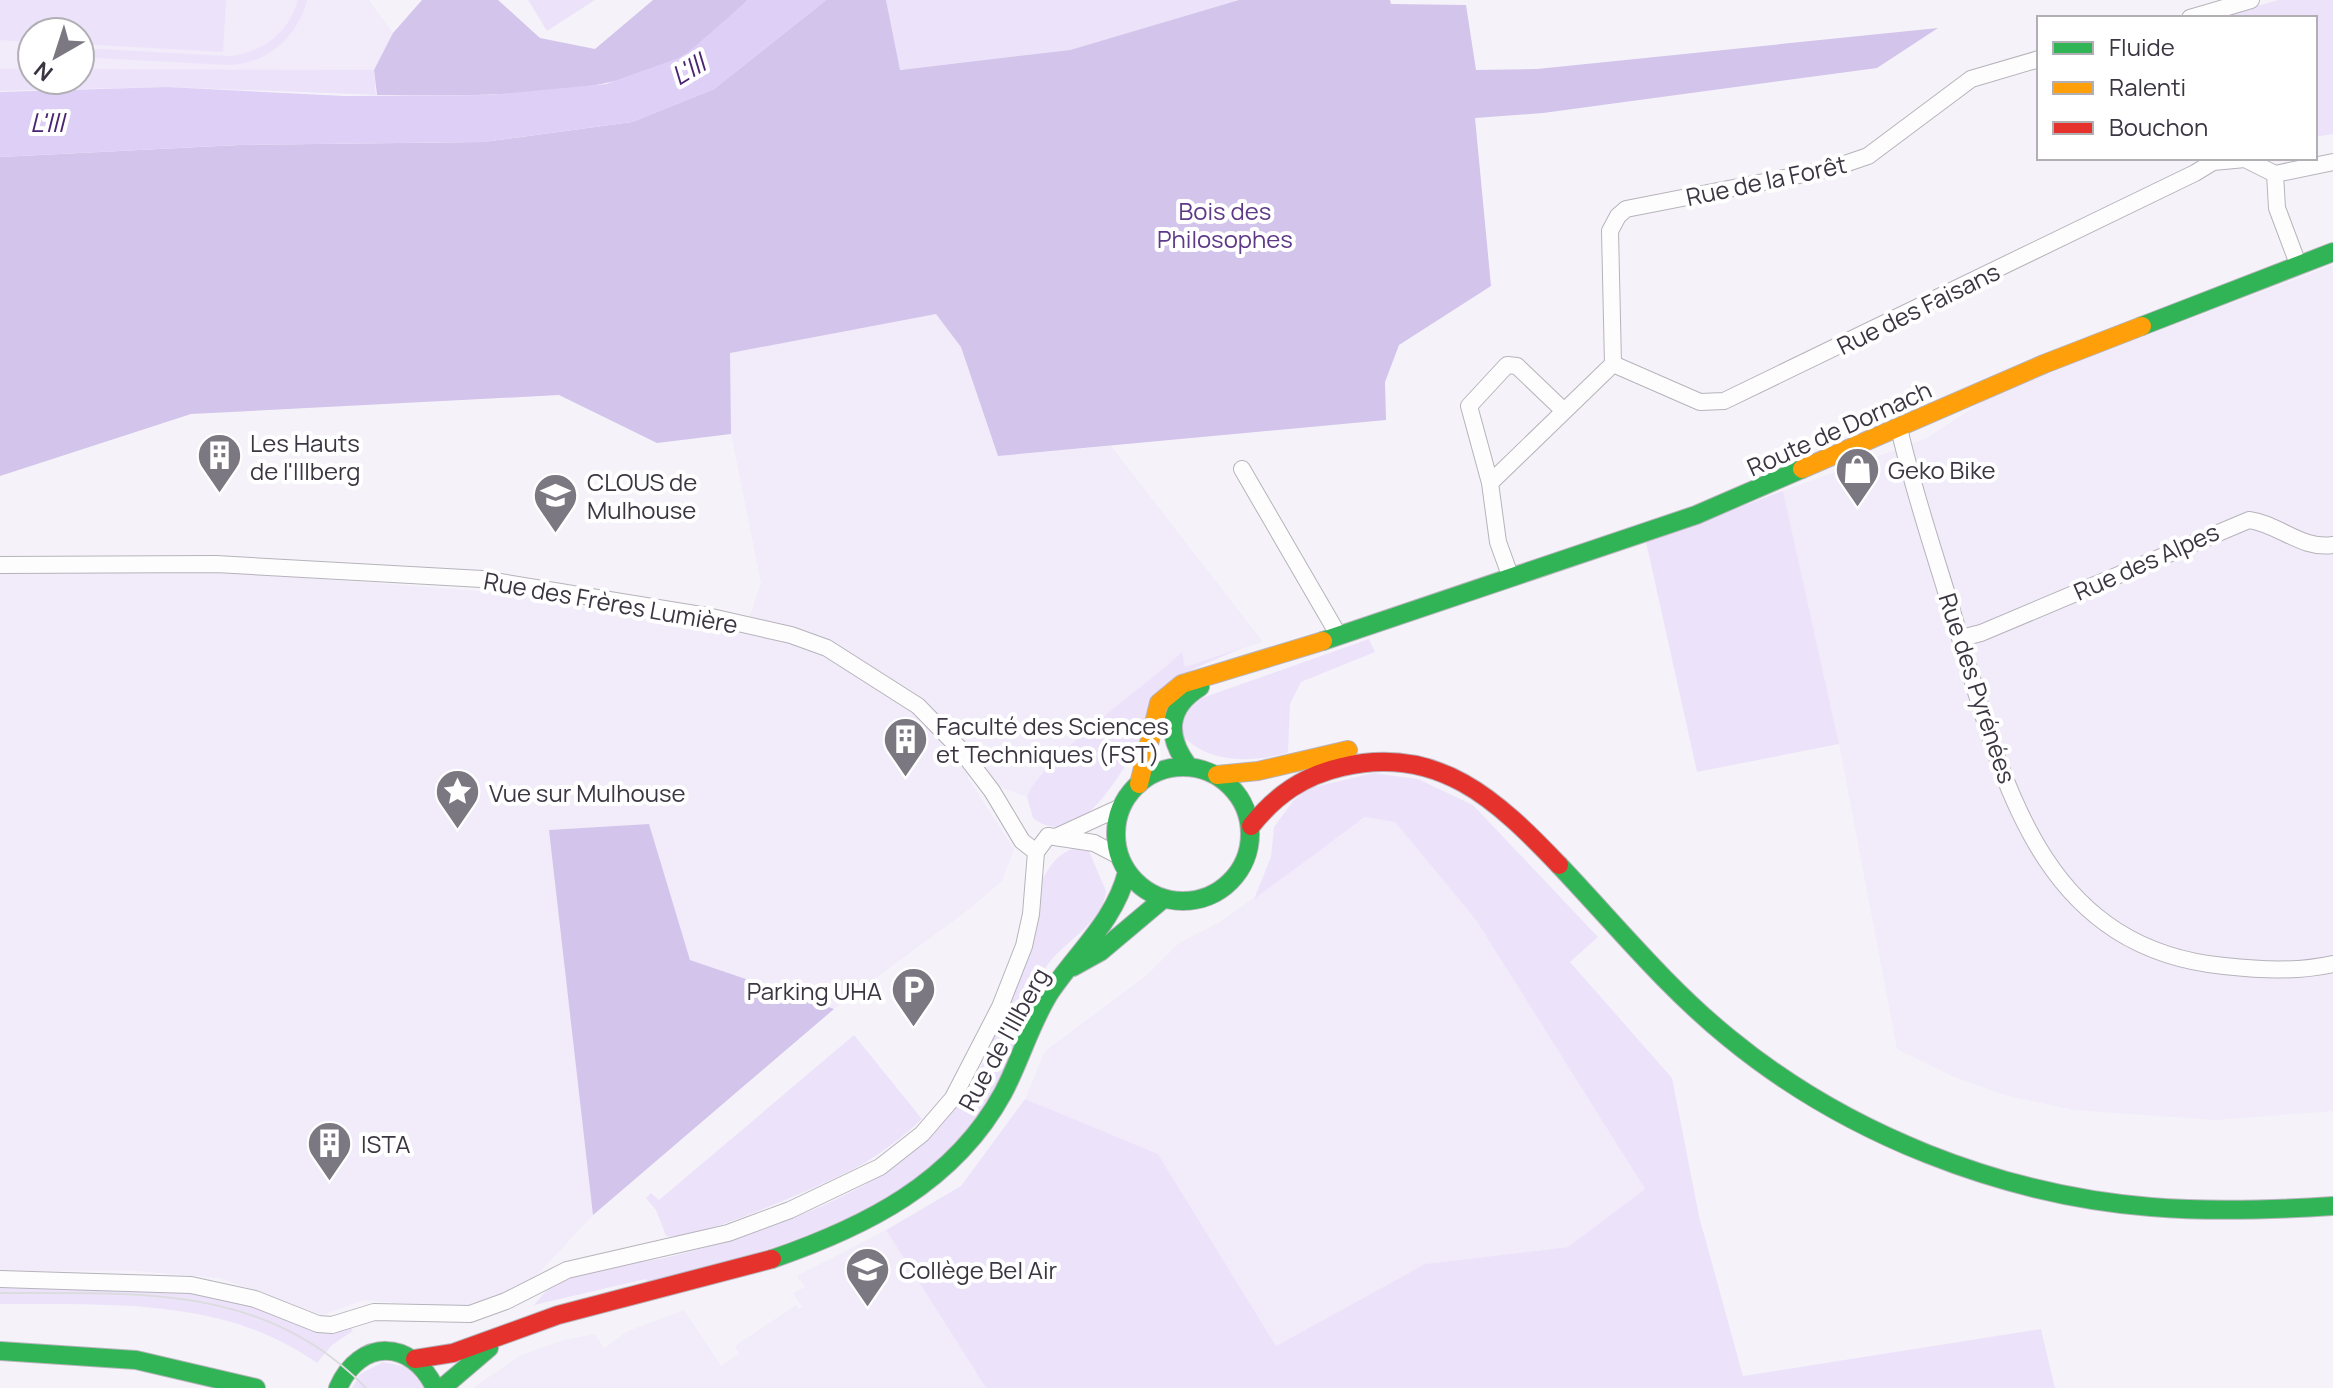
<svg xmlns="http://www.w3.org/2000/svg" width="2333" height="1388" font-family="Manrope,sans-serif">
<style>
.built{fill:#f1ebfa}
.green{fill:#ece3fb}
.forest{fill:#d3c4eb}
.water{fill:#decff7}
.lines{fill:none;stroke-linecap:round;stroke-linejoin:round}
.street-casing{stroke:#b6b3bb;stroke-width:18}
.fast-casing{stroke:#b6b3bb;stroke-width:20}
.slow-casing{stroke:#b6b3bb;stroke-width:20}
.jam-casing{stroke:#b6b3bb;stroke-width:20}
.street{stroke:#fefdfe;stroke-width:16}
.fast{stroke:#30b455;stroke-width:18}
.slow{stroke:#ff9f0a;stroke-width:18}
.jam{stroke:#e5322d;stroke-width:18}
.tram{stroke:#dcdcde;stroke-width:2}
.labels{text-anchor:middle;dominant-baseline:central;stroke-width:8;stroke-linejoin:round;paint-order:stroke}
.street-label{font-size:24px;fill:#3b3642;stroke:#fff}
.park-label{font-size:24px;fill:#5e3988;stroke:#fff}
.poi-label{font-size:24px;fill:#3b3642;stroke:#fff;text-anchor:start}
.water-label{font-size:26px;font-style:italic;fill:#4a2371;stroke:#fff}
</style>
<rect width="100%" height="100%" fill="#f5f3f9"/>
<path class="built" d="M0 0H369L393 33 374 70 80 69V32H32V69H0Z
M2333 265V1111L2216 1120 2073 1110 2004 1095 1952 1076 1897 1049 1839 744 1783 491 1925 439 1999 391Z
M936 314 961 347 998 456 1111 446 1263 642 1185 667 1182 653 1042 774 1027 797 966 775 1014 849 1002 881 968 910 834 1009 690 960 648 824 550 830 593 1215 539 1273 515 1289 489 1302 461 1308 364 1300 322 1315 220 1278 137 1271H0V563L223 572 492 592 744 633 761 583 731 434 729 353Z
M1366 817 1395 822 1476 920 1645 1189 1568 1247 1425 1264 1276 1346 1158 1154 1025 1099 1045 1051 1147 975 1179 943 1220 922Z
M886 1230 986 1388H473L521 1355 564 1340 595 1334 604 1348 628 1331 684 1310 721 1366 739 1354 735 1346 796 1305 799 1309 802 1307 793 1293 805 1287 797 1276Z"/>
<path class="green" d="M0 0H226L223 52 80 44V32H32V42L0 40Z
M298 0H307C298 37 266 65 227 65L80 57V48L229 56C262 53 289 33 298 0Z
M528 0H595L547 31Z
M886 0H1239L1070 50 899 70Z
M2278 0H2333V134L2315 137V18H2216Z
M0 69H32V80H80V69L374 70 376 95 167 87 0 91Z
M1783 491 1839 744 1697 772 1646 542Z
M1369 639 1375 652 1301 682 1290 704 1288 753C1251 762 1209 765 1181 734V715L1199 699Z
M1242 648C1226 656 1185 670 1175 681 1149 711 1094 865 1033 818L1027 797C1042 757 1148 685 1182 652L1185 667Z
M1373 773 1418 779 1473 805 1598 937 1570 962 1672 1078 1699 1216 1743 1376 2041 1329 2055 1388H986L886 1230 961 1186 1025 1099 1158 1154 1276 1346 1425 1264 1568 1247 1645 1189 1476 920 1395 822 1365 817 1254 899 1271 857 1274 827 1293 801 1310 788Z
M1074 849 1089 851 1106 891C1103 927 1053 946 1043 974 1025 1023 1004 1083 970 1125 894 1222 762 1251 650 1285L646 1279 534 1305C541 1297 550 1285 560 1280 594 1264 637 1265 673 1256 757 1235 871 1197 933 1134 961 1106 983 1068 996 1031 1010 991 1029 856 1074 849Z
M854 1035 922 1119C904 1136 884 1151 863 1164 832 1181 696 1242 666 1236L656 1210 646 1198 651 1193 659 1200Z
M0 1284 171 1289 350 1326 353 1331 332 1345 317 1363C225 1297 109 1305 0 1304Z
M383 1362 408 1367 425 1388H352L360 1374Z"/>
<path class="forest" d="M422 0H498L540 38 595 49 653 0H748C728 18 707 43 683 56 604 101 467 95 377 95L374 70 393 33Z
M826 0H886L900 70 1070 50 1239 0H1390L1391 4 1466 5 1476 70 1537 69 1938 28 1877 68 1543 113 1475 118 1491 286 1399 345 1385 382 1386 420 998 456 961 347 936 314 730 353 731 434 657 443 559 395 191 414 0 476V157L239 145 483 142 632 122 714 89Z
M649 824 690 960 834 1009 593 1215 549 830Z"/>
<path class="water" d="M748 0H826L714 89 632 122 483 142 239 145 0 157V92L167 87 345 96 490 95 606 84 684 56Z"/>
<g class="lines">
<defs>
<path id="street" d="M2190 18 2251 0
M2213 162 2245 159 2275 174 2333 162
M2275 174 2277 208 2298 264
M1613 364 1700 402 1724 401 2195 173 2213 162 2209 158
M1613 364 1610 231 1618 216 1626 209 1830 169 1868 156 1971 79 2039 59
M1899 428C1915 499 1940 568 1960 638 2004 787 2043 948 2224 966 2261 970 2297 972 2333 964
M1242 469 1339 636
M1490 483 1613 364
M0 565 216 564 482 579 707 616 791 635 827 648 918 706 960 749 992 791 1022 841 1036 852 1048 836 1094 843 1119 856
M1511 578 1498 542 1490 483 1469 406 1507 365 1517 366 1563 410
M1961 638 1981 633 2249 520C2279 524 2302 550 2333 545
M1058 836 1121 807
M0 1279 191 1285 255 1299 318 1324 332 1325 374 1312 470 1314 506 1301 567 1270 728 1233 790 1210 880 1167 922 1134 953 1098 1000 1007 1024 946 1031 914 1036 852"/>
<path id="fast" d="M2142 326 2333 252
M1323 641 1696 515 1802 469
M1116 834a67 67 0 1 1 134 0a67 67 0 1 1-134 0Z
M1189 767C1166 737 1166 708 1200 687
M1559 865C1615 924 1666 987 1729 1038 1846 1134 2001 1195 2151 1207 2212 1212 2272 1210 2333 1206
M1073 967 1100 952 1163 899
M772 1259C865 1227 954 1183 1003 1093 1020 1061 1030 1025 1049 994 1076 953 1115 921 1127 872
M0 1351 136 1360 256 1388
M338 1388C360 1338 412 1339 435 1388
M442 1388 489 1348"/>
<path id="slow" d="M1802 469 2044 364 2142 326
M1217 775 1258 771 1348 750
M1139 784 1159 703 1182 684 1323 641"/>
<path id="jam" d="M1251 826C1276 795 1303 776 1342 767 1438 744 1497 800 1559 865
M415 1359 453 1353 558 1315 772 1259"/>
</defs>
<use href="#street" class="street-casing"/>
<use href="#fast" class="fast-casing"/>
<use href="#slow" class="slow-casing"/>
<use href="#jam" class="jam-casing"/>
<use href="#street" class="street"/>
<use href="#fast" class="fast"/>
<use href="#slow" class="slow"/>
<use href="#jam" class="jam"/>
<path class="tram" d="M0 1293C134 1294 264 1282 366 1388"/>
</g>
<defs>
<symbol id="building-pin" viewBox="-11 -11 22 30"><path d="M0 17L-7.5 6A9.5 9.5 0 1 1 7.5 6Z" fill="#7c7882" stroke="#fff"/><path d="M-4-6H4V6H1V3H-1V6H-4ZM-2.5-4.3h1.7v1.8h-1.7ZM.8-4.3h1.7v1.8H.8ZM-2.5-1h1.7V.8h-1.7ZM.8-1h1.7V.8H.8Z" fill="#fff"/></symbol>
<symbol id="shop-pin" viewBox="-11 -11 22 30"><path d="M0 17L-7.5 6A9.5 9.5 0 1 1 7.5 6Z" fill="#7c7882" stroke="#fff"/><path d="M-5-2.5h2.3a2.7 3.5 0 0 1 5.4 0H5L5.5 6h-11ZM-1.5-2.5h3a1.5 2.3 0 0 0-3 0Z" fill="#fff"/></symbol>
<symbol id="university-pin" viewBox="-11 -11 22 30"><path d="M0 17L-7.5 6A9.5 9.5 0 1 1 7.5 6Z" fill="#7c7882" stroke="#fff"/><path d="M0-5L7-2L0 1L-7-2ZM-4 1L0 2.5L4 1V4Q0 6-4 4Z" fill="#fff"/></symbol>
<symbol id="sight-pin" viewBox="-11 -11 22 30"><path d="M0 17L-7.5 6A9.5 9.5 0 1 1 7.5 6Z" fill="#7c7882" stroke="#fff"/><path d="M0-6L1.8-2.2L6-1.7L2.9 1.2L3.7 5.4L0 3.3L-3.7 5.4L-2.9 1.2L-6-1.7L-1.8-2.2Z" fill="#fff"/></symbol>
<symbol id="parking-pin" viewBox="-11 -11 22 30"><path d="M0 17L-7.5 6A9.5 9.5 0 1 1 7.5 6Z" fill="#7c7882" stroke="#fff"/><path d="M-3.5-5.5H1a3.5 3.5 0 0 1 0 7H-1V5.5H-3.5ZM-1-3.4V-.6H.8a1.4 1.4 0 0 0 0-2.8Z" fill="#fff"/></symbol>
<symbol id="school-pin" viewBox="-11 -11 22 30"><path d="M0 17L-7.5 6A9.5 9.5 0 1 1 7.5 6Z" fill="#7c7882" stroke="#fff"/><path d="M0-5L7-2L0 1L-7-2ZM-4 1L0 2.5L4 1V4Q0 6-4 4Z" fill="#fff"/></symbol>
</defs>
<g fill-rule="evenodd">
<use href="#building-pin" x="194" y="430" width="51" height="69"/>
<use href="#shop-pin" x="1832" y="444" width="51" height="69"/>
<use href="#university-pin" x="530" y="470" width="51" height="69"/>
<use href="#building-pin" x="880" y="714" width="51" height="69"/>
<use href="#sight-pin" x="432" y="766" width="51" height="69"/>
<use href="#parking-pin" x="888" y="964" width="51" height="69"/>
<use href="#building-pin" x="304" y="1118" width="51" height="69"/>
<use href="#school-pin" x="842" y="1244" width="51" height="69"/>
</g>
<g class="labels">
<g class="street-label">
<text transform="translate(1766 180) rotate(-12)">Rue de la Forêt</text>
<text transform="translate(1918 308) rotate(-26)">Rue des Faisans</text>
<text transform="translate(1839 428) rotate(-24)">Route de Dornach</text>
<text transform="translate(2146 561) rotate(-24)">Rue des Alpes</text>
<text transform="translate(611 602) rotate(10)">Rue des Frères Lumière</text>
<text transform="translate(1978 688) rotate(72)">Rue des Pyrénées</text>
<text transform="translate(1003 1039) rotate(-61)">Rue de l'Illberg</text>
</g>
<g class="park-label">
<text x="1225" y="210">Bois des<tspan x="1225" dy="28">Philosophes</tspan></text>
</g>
<g class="poi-label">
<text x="250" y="442">Les Hauts<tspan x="250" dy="28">de l'Illberg</tspan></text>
<text x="1888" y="469">Geko Bike</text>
<text x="587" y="481">CLOUS de<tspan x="587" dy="28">Mulhouse</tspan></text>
<text x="936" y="725">Faculté des Sciences<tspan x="936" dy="28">et Techniques (FST)</tspan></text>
<text x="489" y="792">Vue sur Mulhouse</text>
<text x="882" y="990" text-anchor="end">Parking UHA</text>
<text x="361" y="1143">ISTA</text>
<text x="899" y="1269">Collège Bel Air</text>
</g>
<g class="water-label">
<text transform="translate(688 69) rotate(-31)">L'Ill</text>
<text x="47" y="122">L'Ill</text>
</g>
</g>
<rect x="2037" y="16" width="280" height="144" fill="#ffffff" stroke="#b1afb3" stroke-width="2"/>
<rect x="2053" y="42" width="40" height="12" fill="#30b455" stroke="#b1afb3" stroke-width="2"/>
<text x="2109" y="56" font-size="24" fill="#3b3642">Fluide</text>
<rect x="2053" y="82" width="40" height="12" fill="#ff9f0a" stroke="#b1afb3" stroke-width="2"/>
<text x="2109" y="96" font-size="24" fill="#3b3642">Ralenti</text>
<rect x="2053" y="122" width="40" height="12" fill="#e5322d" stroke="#b1afb3" stroke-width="2"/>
<text x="2109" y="136" font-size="24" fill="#3b3642">Bouchon</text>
<g transform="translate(56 56) rotate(219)"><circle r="38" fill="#ffffff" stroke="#b1afb3" stroke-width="2"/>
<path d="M0-6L14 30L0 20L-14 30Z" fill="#7c7882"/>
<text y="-12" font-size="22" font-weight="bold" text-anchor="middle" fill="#3b3642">N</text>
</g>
</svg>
